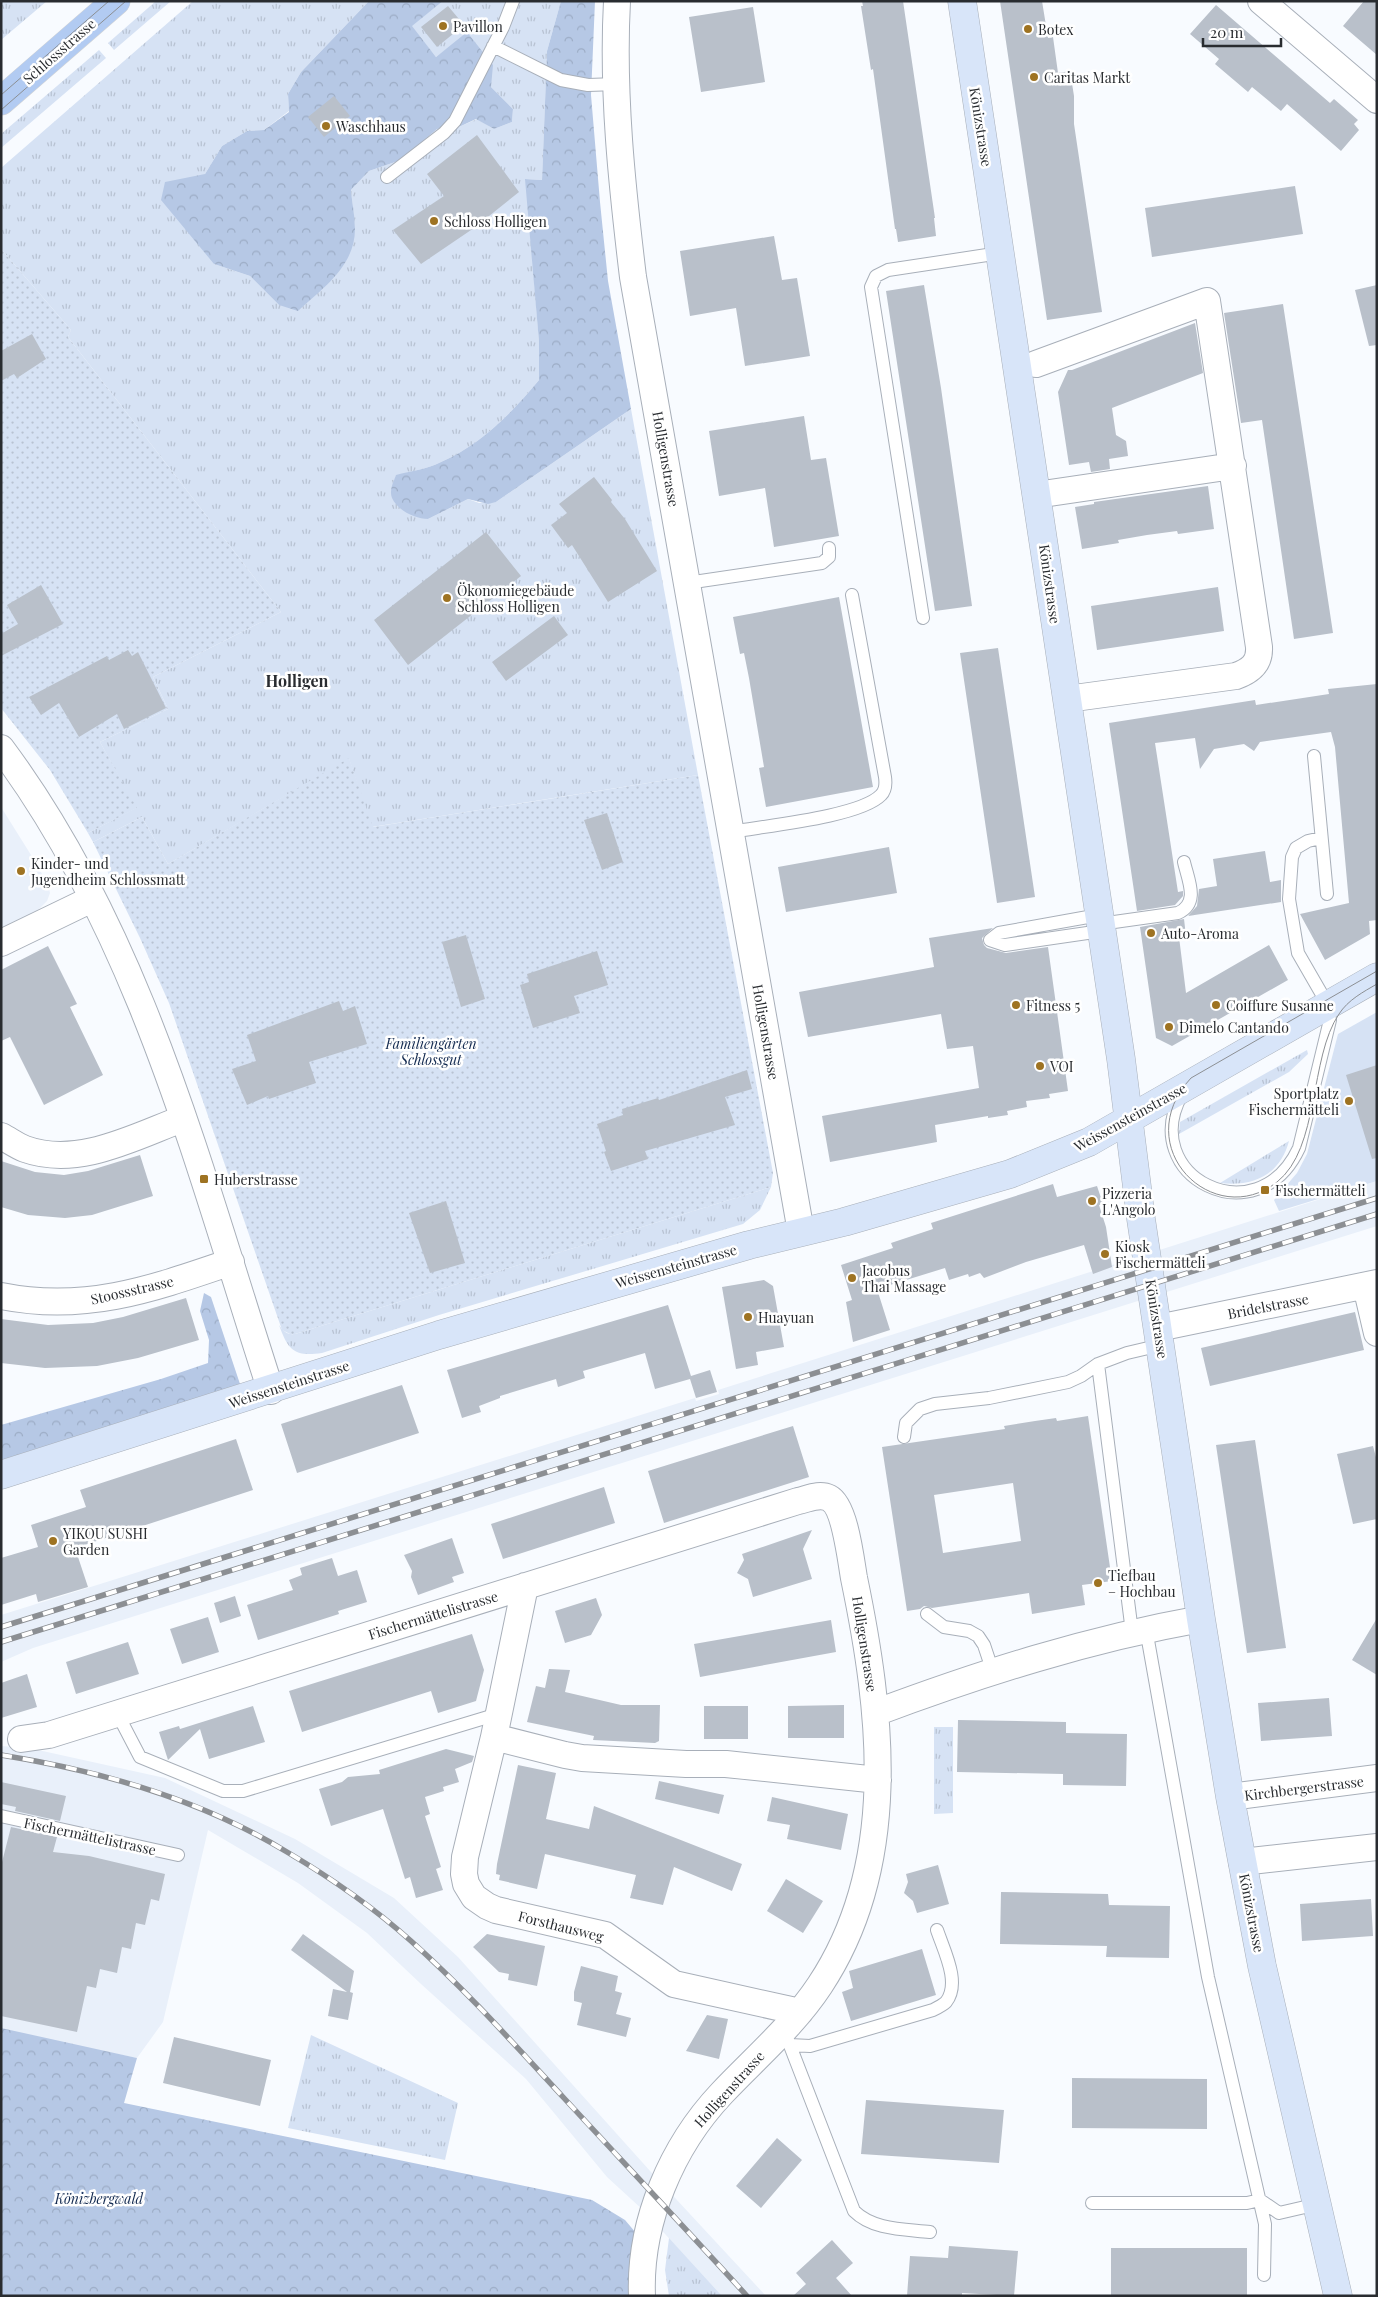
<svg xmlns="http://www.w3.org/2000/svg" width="1378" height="2297" font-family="'Playfair Display',serif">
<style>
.built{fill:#e9f0fa}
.grass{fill:url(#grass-tufts)}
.forest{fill:url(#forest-crowns)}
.garden{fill:url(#garden-dots)}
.pitch{fill:#d6e2f4}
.building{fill:#b9c0ca;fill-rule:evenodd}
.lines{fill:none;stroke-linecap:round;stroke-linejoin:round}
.lane-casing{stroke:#a8afb9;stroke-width:14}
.street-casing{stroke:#a8afb9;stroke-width:28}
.secondary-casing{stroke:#a8afb9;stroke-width:29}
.primary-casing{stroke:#d4d5d6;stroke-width:29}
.lane{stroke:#fff;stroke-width:12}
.street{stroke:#fff;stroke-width:26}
.secondary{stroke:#d8e5f9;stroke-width:28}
.primary{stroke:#b2cbf2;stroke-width:28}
.tram{stroke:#8c8f93;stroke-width:1}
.rail-casing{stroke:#8c8f93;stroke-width:5.5}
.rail{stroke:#fff;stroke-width:4;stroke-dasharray:11;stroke-linecap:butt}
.poi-dot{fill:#9e7322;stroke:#fff;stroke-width:2}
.labels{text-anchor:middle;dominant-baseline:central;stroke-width:5;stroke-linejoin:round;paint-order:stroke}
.poi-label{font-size:14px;fill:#292c30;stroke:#fff;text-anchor:start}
.street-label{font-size:14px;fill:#292c30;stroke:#fff}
.park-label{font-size:14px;font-style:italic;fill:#132a50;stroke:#fff}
.quarter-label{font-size:16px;font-weight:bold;fill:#292c30;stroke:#fff}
</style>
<defs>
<pattern id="grass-tufts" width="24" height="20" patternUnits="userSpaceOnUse" patternTransform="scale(1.25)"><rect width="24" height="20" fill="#d6e2f4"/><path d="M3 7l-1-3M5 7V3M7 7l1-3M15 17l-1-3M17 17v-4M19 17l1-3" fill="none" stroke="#b8c2d2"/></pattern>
<pattern id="forest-crowns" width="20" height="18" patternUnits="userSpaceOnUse" patternTransform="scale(1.25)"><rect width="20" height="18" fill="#b6c8e5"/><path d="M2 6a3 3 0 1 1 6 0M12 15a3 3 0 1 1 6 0" fill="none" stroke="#9cacc5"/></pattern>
<pattern id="garden-dots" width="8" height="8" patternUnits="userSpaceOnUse" patternTransform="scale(1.25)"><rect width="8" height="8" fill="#d6e2f4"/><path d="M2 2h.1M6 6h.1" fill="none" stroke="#b8c2d2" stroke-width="1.8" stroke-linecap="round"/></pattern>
</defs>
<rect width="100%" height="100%" fill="#f8fbff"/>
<path class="built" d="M1 807 36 863 48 885 50 893 47 901 35 913 1 931Z
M1377 1181V1226L33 1648 1 1662V1615L695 1398 696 1401 719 1394 718 1390Z
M1 1746 29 1748 165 1778 295 1839 394 1898 458 1957 651 2172 766 2296H722L643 2210 607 2177 526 2079 421 1984 367 1933 298 1883 208 1830 163 2022 137 2058 1 2030Z"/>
<path class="grass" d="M1 1H47L1 40Z
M156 1H171L114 50 108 43Z
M193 1H369L301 72 288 94 289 111 264 130 247 131 222 146 205 174 214 264 250 276 279 305 355 228 351 190 369 171 401 160 437 129 461 126 477 119 494 129 512 122 513 109 491 87 468 33 436 57 411 26 443 1H561L547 51 542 180 526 179 539 342V380C512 413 480 445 441 462 427 469 411 471 396 476 383 506 404 509 428 519L468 499 479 503 496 502 631 409 698 775 372 827 349 759 168 864 142 817 93 842 88 833 136 808 100 742 168 709 153 677 281 612 68 337 71 330 1 249V168Z
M99 50 106 58 1 148V134Z
M1307 1050 1308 1054 1289 1072 1179 1134 1180 1122Z
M1289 1141C1280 1175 1253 1187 1220 1183Z
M771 1187 760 1210 743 1224 439 1315 322 1353C294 1357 288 1350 279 1325 283 1331 287 1335 295 1334Z
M934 1727H953V1813L934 1814Z
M311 2035 458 2103 445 2160 288 2128Z
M669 2238 722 2296H669L665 2270Z"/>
<path class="forest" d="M369 1H443L412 26 436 57 467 32 493 65 491 87 513 109 512 122 494 129 476 119 461 126 437 129 401 160 369 171 351 190C352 203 355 216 355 229 355 266 323 288 298 311L279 305 250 276 214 264 161 200 165 182 205 174 222 146 247 131 264 130 289 112 288 94 301 72Z
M561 1H595L591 95 600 202 608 281 631 409 496 502 488 504 468 499 428 519C416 519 398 511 392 498 389 490 393 483 396 475 411 471 427 469 441 462 480 445 512 413 539 380V342L525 179 542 180 547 51Z
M204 1293 211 1297 244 1396 1 1473V1425L161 1379 208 1363 209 1340 200 1311Z
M1 2028 137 2058 124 2103 592 2200 625 2220 636 2233 632 2296H1Z"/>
<path class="garden" d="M1 249 71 330 68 337 281 612 153 677 168 709 100 742 137 808 88 833 50 770 1 708Z
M349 758 373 827 698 775 773 1173 771 1187 295 1334H290L282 1330 169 1003 140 938 93 842 142 817 168 864Z"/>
<path class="pitch" d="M1377 1012V1181L1279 1211 1274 1200 1297 1173 1307 1154 1338 1034Z"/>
<path class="building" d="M862 1H903L935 218H934L936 236 898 242 896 229H895L873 69 871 70 861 6H863Z
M1000 1H1042L1048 38 1053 37 1058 73 1070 71 1074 96V124L1102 312 1047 320Z
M1364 1H1377V55L1343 26Z
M1216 5 1330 103 1334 99 1358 120 1354 124 1359 130 1341 151 1287 104 1281 111 1252 87 1248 92 1215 64 1219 59 1190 34Z
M448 6 464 25 437 47 421 27Z
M753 7 765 82 701 92 689 17Z
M334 96 350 116 324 137 308 117Z
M477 135 519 192 474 228 421 264 393 230 444 196 427 174Z
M1295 186 1303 234 1152 257 1145 208Z
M774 236 782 280 797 278 810 356 745 366 736 308 690 316 680 251Z
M924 285 941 388 972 606 935 611 886 291Z
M1377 285V345L1369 346 1355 290Z
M1283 304 1333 633 1294 639 1262 420 1241 423 1224 313Z
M1195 323 1203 373 1112 408 1116 435 1126 441 1128 456 1109 459 1110 469 1091 472 1089 462 1069 465 1058 392 1068 370H1072Z
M32 334 46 359 17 378 14 374 1 381V351Z
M804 416 811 460 826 458 839 536 774 547 765 488 719 496 709 431Z
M594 477 612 500 611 502 625 519 657 571 608 602 572 545 568 548 551 525 567 513 559 504Z
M1208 486 1214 529 1178 534 1177 531 1147 535 1118 540 1119 543 1082 549 1075 507 1094 504V502Z
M486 532 521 576 408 665 374 620Z
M41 585 63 624 1 656V634L18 624 7 605Z
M1218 587 1224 631 1097 650 1091 606Z
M839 597 873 787 766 807 759 768 764 767 749 678 744 653 740 654 733 617Z
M554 616 568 635 506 681 492 662Z
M998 648 1035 897 997 903 960 653Z
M128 650 132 656 138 652 166 708 124 729 117 714 79 737 59 703 41 715 29 697 107 656 109 660Z
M1377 684V920L1369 921 1370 934 1325 960 1300 914 1349 903 1335 747 1331 732 1260 742 1254 751 1244 744 1214 749 1200 769 1195 738 1155 743 1178 892 1183 891V896L1175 905 1137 911 1109 723 1255 700 1256 705 1329 694 1328 689Z
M607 813 623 862 602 870 584 820Z
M889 847 897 893 786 912 778 867Z
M1265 851 1270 882 1281 880V902L1188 916 1197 906 1199 889 1217 886 1213 859Z
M1184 919 1186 936 1179 937 1186 993 1269 945 1288 980 1172 1046 1156 1038 1140 927Z
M993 928 982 938 984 945 987 948 1006 953 1048 947 1068 1091 1049 1094 1050 1098 1026 1101 1027 1107 1007 1111 1008 1115 988 1118V1116L935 1125 937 1142 830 1162 822 1116 979 1088 973 1046 947 1049 941 1014 808 1037 799 992 934 967 929 938Z
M466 935 485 999 461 1007 442 942Z
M48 946 77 1004 70 1007 103 1075 44 1105 10 1037 1 1041V970Z
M597 951 608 985 574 996 580 1013 533 1028 520 985 529 982 527 974Z
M339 1001 343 1011 355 1006 367 1044 309 1062 316 1083 269 1099 268 1096 247 1105 232 1069 256 1061 247 1035Z
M1377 1065V1158L1372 1159 1346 1075Z
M747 1070 752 1089 725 1097 735 1125 645 1151 648 1159 611 1171 604 1152 606 1151 597 1124 623 1115 622 1109 658 1098 659 1100Z
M140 1155 153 1196 92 1215 65 1218 28 1215 1 1207V1161L35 1172 64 1175 88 1171Z
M1053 1184 1057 1197 1097 1186 1103 1204 1099 1205 1106 1227 1112 1267 1093 1274 1084 1245 1026 1262 984 1278 980 1273 969 1277 968 1274 949 1280 945 1268 877 1289 890 1330 853 1342 846 1302 852 1300 841 1265 893 1248 891 1243 933 1229 931 1223Z
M446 1201 465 1263 430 1273 409 1213Z
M764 1280 773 1286 784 1347 756 1352 758 1365 736 1369 722 1287Z
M186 1298 199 1340 138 1358 97 1366 45 1368 1 1363V1319L48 1325 93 1323 123 1317Z
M668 1305 691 1376 710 1370 717 1392 696 1398 690 1379 655 1389 645 1353 583 1371 585 1378 558 1387 556 1379 500 1396V1398L479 1406 481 1412 462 1418 447 1370Z
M1355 1312 1364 1350 1210 1386 1201 1348Z
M402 1385 419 1433 297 1473 281 1424Z
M1088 1416 1112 1581 1082 1585 1085 1605 1032 1614 1029 1593 932 1608 924 1606 920 1609 907 1611 882 1447 1005 1429 1004 1426 1035 1421 1056 1418 1057 1421ZM1013 1483 1021 1541 943 1553 934 1495Z
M793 1426 809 1477 664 1523 648 1471Z
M236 1439 253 1490 75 1548 88 1587 38 1602 36 1594 1 1605V1558L38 1547 31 1525 86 1507 80 1490Z
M1255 1440 1286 1648 1247 1653 1216 1445Z
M1373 1446 1377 1461V1519L1353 1524 1337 1454Z
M604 1487 615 1523 503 1559 491 1524Z
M812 1530 803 1549 812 1579 753 1597 748 1579 737 1573 744 1560 742 1554Z
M452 1538 464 1573 452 1577 454 1582 418 1595 411 1577 412 1571 404 1555Z
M332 1558 338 1576 357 1570 367 1602 338 1611 339 1614 258 1640 247 1605 293 1590 289 1580 302 1575 300 1568Z
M235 1596 241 1616 220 1623 214 1603Z
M596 1598 602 1615 591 1635 565 1643 555 1611Z
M208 1617 219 1652 182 1664 170 1629Z
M1377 1618V1675L1352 1660Z
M831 1620 836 1652 700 1677 694 1644Z
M472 1634 484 1670 476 1701 438 1713 431 1691 302 1732 289 1691Z
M128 1642 139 1674 76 1694 66 1662Z
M549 1669 570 1670 565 1692 621 1705H660L659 1741 655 1743 593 1740 594 1736 527 1722 536 1686 545 1688Z
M27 1674 37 1707 1 1718V1683Z
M1329 1698 1332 1736 1261 1741 1258 1703Z
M844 1705V1738H788V1706Z
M253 1706 265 1742 209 1759 200 1729 168 1760 159 1732 179 1726 180 1729Z
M704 1706H748V1739H704Z
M958 1720 1066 1722V1733L1127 1734 1126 1786 1063 1785V1774L957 1772Z
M446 1749 474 1756 472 1762 455 1769 459 1782 443 1787 444 1791 425 1797 430 1814 425 1816 441 1867 436 1869 443 1890 416 1898 410 1877 405 1879 383 1809 331 1826 319 1789 342 1782 348 1777 380 1774 379 1770Z
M518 1765 556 1773 546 1819 589 1829 594 1806 742 1864 732 1891 674 1867 663 1905 630 1898 636 1875 545 1854 537 1889 499 1880 500 1875 496 1874 497 1864Z
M659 1781 724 1795 719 1814 655 1799Z
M1 1782 66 1796 60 1821 15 1811 16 1807 1 1804Z
M772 1797 848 1814 841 1850 787 1839 790 1825 767 1821Z
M11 1827 57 1837 53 1852 89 1856 165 1874 159 1901 151 1899 145 1925 136 1923 131 1949 122 1947 117 1973 100 1969 96 1988 87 1986 77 2032 1 2016V1866Z
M938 1865 949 1904 917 1913 913 1901 904 1893 908 1882 906 1874Z
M786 1879 823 1901 803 1933 767 1911Z
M1001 1892 1108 1894 1109 1905 1170 1906 1169 1958 1106 1957 1107 1946 1000 1944Z
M1371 1899 1373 1936 1302 1941 1300 1904Z
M303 1934 354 1971 350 1992 353 1993 348 2020 328 2016 333 1989 347 1992 291 1950Z
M487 1934 545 1946 537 1986 508 1980 509 1974 499 1972 473 1947Z
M922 1949 936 1995 851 2021 842 1992 853 1988 849 1971Z
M581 1966 618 1976 615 1991 622 1993 616 2014 631 2018 626 2037 577 2025 582 2003 574 2001V1992Z
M707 2015 728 2019 719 2059 686 2051Z
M174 2037 271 2060 260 2106 163 2083Z
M1072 2078 1207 2079V2129L1072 2128Z
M866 2100 1004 2110 999 2163 861 2154Z
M777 2138 802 2160 761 2208 736 2186Z
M832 2240 853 2263 836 2278 852 2296H793L806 2284 796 2273Z
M949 2246 1018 2251 1014 2296 962 2293V2296H907L910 2256 948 2258Z
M1111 2248H1247V2296H1111Z"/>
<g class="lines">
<defs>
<path id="lane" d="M493 46 561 80 588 85 617 84
M387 177 444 133 455 121 503 27 513 1
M687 583 822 563 829 557V548
M923 618 871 287 876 276 888 270 1000 253
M1314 756 1327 894
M731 832C763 826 860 817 881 795 886 790 886 784 885 777L852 595
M1099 915 999 933 990 940 1005 945 1101 931
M1100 924 1178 913C1200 903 1188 880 1184 862
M1182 1094C1136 1176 1257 1238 1299 1148L1330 1020 1328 1005 1298 953 1289 899 1292 857 1296 848 1308 841 1321 838
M1098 1364 1132 1632
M904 1437 906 1423 920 1409 935 1404 989 1398 1068 1382 1081 1376 1098 1364 1127 1353 1161 1345
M927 1614 944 1627 969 1631 978 1636 984 1645 993 1672
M1146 1629 1208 1977 1265 2224 1264 2275
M117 1713 140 1757 223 1791H243L498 1714
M1 1816 178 1855
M784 2030 854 2211C873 2230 904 2229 930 2232
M790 2045 810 2046 933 2010C937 2008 943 2005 946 2002 961 1983 944 1951 937 1930
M1092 2203H1247L1260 2200 1279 2213 1318 2204"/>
<path id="street" d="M617 1C612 93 622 186 633 277L801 1232
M1261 1 1377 100
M1036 364 1207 301 1259 647C1260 664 1250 671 1236 676L1067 699
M1036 495 1233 466
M1 748C142 937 199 1170 271 1391
M1 943 92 899
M1 1136C9 1140 17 1146 25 1149 78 1168 134 1137 182 1119
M1366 1286 1377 1333
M1 1296C85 1313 152 1289 231 1262
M1158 1328 1377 1283
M525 1586 494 1737 465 1857 464 1874 466 1884 474 1897 487 1906 496 1910 605 1935 674 1984 800 2012
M875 1713C982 1673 1089 1639 1201 1619
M494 1737 565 1755 582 1758 686 1764H726L878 1780
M21 1739 49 1735 798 1501C808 1499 819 1493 829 1498 845 1506 851 1561 854 1578 882 1713 900 1864 820 1985 793 2026 755 2058 722 2093 672 2146 639 2222 642 2296
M1230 1797 1377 1778
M1242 1862 1377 1847"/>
<path id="secondary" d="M962 1 1121 1059 1141 1219 1201 1619 1230 1797 1262 1966 1338 2296
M1 1475 439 1335 749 1245 844 1222 1010 1174 1089 1142 1377 977"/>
<path id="primary" d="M1 101 116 1"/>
</defs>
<use href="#lane" class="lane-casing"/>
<use href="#street" class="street-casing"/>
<use href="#secondary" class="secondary-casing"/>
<use href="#primary" class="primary-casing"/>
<use href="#lane" class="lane"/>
<use href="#street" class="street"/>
<use href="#secondary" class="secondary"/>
<use href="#primary" class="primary"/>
<path class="tram" d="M1 95 109 1
M1 110 126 1
M1377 971 1191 1078C1127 1147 1214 1232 1277 1182 1320 1148 1309 1058 1339 1014 1348 1000 1363 992 1377 984"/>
<defs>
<path id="rail" d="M1 1627 1377 1198
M1 1642 1377 1214
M1 1755C102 1771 200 1799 287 1852 331 1878 373 1907 411 1941 465 1989 514 2044 563 2097 624 2163 686 2229 747 2296"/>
</defs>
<use href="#rail" class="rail-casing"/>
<use href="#rail" class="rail"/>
</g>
<g class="poi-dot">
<circle cx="443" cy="26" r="5"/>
<circle cx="1028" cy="29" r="5"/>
<circle cx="1034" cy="77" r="5"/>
<circle cx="326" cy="126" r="5"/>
<circle cx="434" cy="221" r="5"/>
<circle cx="447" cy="598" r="5"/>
<circle cx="21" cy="871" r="5"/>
<circle cx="1151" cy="933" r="5"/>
<circle cx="1016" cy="1005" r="5"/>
<circle cx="1216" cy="1005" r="5"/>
<circle cx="1169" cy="1027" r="5"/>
<circle cx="1040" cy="1066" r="5"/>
<circle cx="1349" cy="1101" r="5"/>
<rect x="199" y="1174" width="10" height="10" rx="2.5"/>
<rect x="1260" y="1185" width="10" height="10" rx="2.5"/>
<circle cx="1092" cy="1201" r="5"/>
<circle cx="1105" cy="1254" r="5"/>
<circle cx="852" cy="1278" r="5"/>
<circle cx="748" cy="1317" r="5"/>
<circle cx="53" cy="1541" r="5"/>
<circle cx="1098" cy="1583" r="5"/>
</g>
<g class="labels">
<g class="poi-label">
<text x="453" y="26">Pavillon</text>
<text x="1038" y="29">Botex</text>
<text x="1044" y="77">Caritas Markt</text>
<text x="336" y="126">Waschhaus</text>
<text x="444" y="221">Schloss Holligen</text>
<text x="457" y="590">Ökonomiegebäude<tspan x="457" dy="16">Schloss Holligen</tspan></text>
<text x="31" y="863">Kinder- und<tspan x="31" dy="16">Jugendheim Schlossmatt</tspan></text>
<text x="1161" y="933">Auto-Aroma</text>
<text x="1026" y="1005">Fitness 5</text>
<text x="1226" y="1005">Coiffure Susanne</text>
<text x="1179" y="1027">Dimelo Cantando</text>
<text x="1050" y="1066">VOI</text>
<text x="1339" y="1093" text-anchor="end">Sportplatz<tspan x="1339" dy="16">Fischermätteli</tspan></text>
<text x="214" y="1179">Huberstrasse</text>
<text x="1275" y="1190">Fischermätteli</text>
<text x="1102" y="1193">Pizzeria<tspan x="1102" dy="16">L'Angolo</tspan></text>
<text x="1115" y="1246">Kiosk<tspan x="1115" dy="16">Fischermätteli</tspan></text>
<text x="862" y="1270">Jacobus<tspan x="862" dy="16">Thai Massage</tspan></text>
<text x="758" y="1317">Huayuan</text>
<text x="63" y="1533">YIKOU SUSHI<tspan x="63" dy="16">Garden</tspan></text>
<text x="1108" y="1575">Tiefbau<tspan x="1108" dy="16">– Hochbau</tspan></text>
</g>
<g class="street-label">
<text transform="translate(59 51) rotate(-41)">Schlossstrasse</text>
<text transform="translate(981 127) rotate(81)">Könizstrasse</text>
<text transform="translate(666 459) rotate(80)">Holligenstrasse</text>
<text transform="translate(1050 584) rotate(82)">Könizstrasse</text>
<text transform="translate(766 1032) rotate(80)">Holligenstrasse</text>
<text transform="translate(1130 1117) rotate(-29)">Weissensteinstrasse</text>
<text transform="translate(676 1266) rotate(-16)">Weissensteinstrasse</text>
<text transform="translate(132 1290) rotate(-13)">Stoossstrasse</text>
<text transform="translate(1268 1306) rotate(-11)">Bridelstrasse</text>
<text transform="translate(1157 1319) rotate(81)">Könizstrasse</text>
<text transform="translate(289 1384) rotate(-18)">Weissensteinstrasse</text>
<text transform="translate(433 1615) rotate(-17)">Fischermättelistrasse</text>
<text transform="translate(865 1644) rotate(81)">Holligenstrasse</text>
<text transform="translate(1304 1788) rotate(-7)">Kirchbergerstrasse</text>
<text transform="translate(90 1836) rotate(12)">Fischermättelistrasse</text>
<text transform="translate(1252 1913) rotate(79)">Könizstrasse</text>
<text transform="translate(561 1926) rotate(14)">Forsthausweg</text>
<text transform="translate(729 2089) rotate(-48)">Holligenstrasse</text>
</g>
<g class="park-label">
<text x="431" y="1043">Familiengärten<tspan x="431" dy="16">Schlossgut</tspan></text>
<text x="99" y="2198">Könizbergwald</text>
</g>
<g class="quarter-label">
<text x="297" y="680">Holligen</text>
</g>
</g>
<rect width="1378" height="2297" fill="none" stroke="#292c30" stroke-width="5"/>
<path d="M1203 38v8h78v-8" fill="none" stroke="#292c30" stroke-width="2.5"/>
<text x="1210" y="38" font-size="15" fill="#292c30" stroke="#ffffff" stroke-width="4" paint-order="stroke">20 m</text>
</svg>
